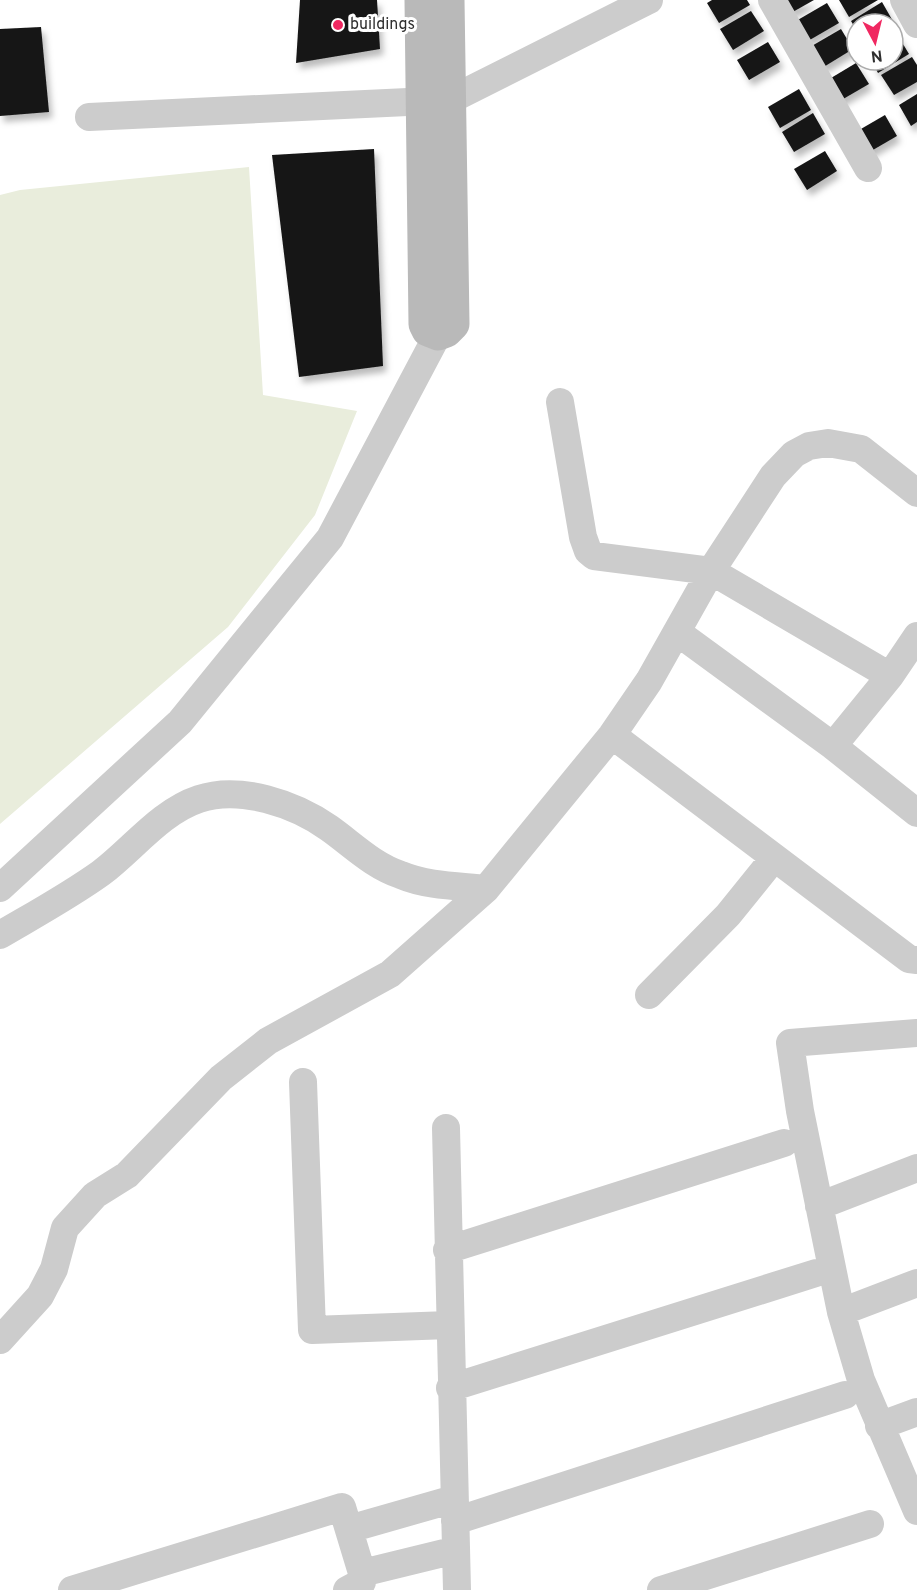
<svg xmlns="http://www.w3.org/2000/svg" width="917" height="1590" font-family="Overpass,sans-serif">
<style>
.green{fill:#e9eddc}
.building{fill:#161616;filter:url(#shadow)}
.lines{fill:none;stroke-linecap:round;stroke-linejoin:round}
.street{stroke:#ccc;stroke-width:28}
.secondary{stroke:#b9b9b9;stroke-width:33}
.poi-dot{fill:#f02861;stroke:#fff;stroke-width:2}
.labels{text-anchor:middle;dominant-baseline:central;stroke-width:6;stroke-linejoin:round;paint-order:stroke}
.poi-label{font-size:16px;fill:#2f2f2f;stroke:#fff;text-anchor:start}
</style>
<defs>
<filter id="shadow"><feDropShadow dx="3.5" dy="6" stdDeviation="3" flood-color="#0004"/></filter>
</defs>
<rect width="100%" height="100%" fill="#fff"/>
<path class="green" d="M249 167 263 395 357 411 315 515 228 627 0 824V195L20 190Z"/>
<path class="building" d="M300 0H377L380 49 296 63Z
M712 0H747L750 5 719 23 707 3Z
M782 0H814L791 13Z
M839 0H878L849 17Z
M882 2 894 23 857 24V31L851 21Z
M827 3 839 23 808 41 796 21Z
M751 11 764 31 733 50 720 29Z
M41 27 49 112 0 116V29Z
M841 29 853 49 822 68 810 47Z
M897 34 909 54 878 73 871 60H893V36Z
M768 42 780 62 749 80 737 60Z
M912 57 917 65V82L894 95 881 75Z
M856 63 869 84 838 102 826 81Z
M799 89 811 110 780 128 768 107Z
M917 94V122L911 126 899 105Z
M813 113 825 134 794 152 782 132Z
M885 115 897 136 866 154 854 133Z
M374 149 383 366 299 377 272 155Z
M825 151 837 171 807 190 794 169Z"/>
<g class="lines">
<path class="street" d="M772 0 868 168
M904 0 917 24
M89 117 450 100 649 0
M560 402 583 537 588 551 594 556 711 571 890 676
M677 632 833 746 917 813
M612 735 909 959 917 960
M833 746 890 676 917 636
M0 888 180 722 330 538 438 334
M0 935C34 915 69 896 101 873 133 849 160 812 199 799 240 785 295 804 329 828 353 845 372 865 401 875 427 886 458 886 486 889
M649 995 728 915 774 858
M917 1033 790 1043 800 1111 841 1312 861 1380 917 1511
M303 1082 312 1330 449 1325
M446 1128 457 1590
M819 1206 917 1168
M447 1250 784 1143
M841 1312 917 1283
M0 1340 40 1296 54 1269 65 1228 95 1195 127 1175 221 1078 268 1041 390 974 486 889 612 735 649 681 711 571 773 476 794 454 809 446 828 443 861 449 917 493
M450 1388 816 1273
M879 1426 917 1412
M455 1521 845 1395
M349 1529 454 1499
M362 1573 456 1550
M72 1590 342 1507 362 1573V1582L347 1590
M661 1590 870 1524"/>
<path class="secondary" d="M421 0 425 324 428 330 438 334 446 331 453 324 448 0"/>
</g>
<circle class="poi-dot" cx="338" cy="25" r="6"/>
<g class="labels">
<g class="poi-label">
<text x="350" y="25">buildings</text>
</g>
</g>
<g transform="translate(875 42) rotate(173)"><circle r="28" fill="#ffffff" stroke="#acacac" stroke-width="1.5"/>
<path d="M0-4.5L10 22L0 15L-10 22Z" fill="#f02861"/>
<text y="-9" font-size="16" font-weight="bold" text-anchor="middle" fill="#2f2f2f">N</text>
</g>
</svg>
